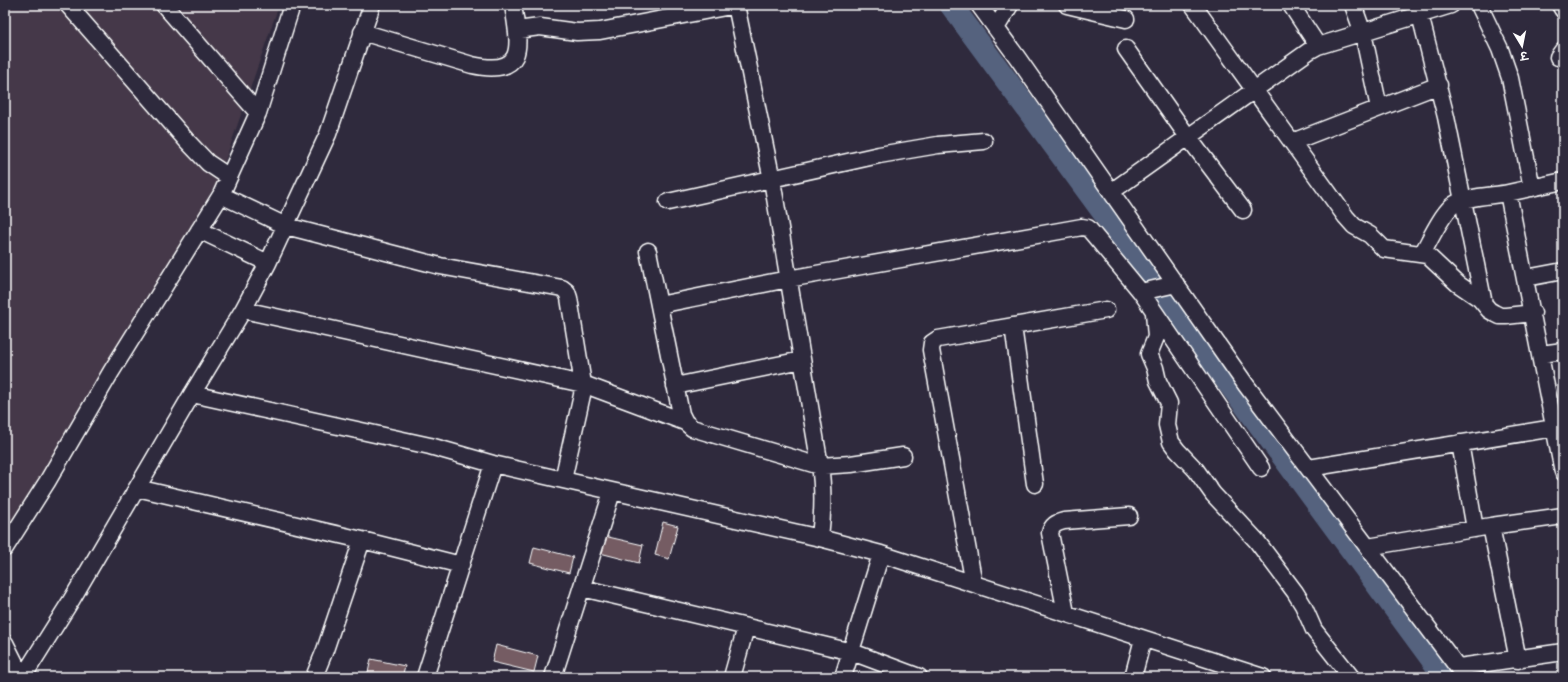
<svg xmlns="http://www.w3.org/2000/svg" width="1568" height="682" font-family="'Playpen Sans','Playpen Sans Deva',sans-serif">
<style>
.built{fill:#443948}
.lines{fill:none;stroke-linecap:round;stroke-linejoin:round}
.river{stroke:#54627e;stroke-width:23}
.building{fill:#745c63;stroke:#fff}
.minor-casing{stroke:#fff;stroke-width:19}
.minor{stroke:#2f2a3d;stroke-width:16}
</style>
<rect width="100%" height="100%" fill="#2f2a3d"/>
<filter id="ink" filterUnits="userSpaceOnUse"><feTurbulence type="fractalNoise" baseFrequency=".025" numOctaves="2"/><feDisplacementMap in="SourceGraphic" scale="8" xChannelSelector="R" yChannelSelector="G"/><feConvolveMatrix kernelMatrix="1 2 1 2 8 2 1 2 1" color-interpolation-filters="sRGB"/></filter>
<g filter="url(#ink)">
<path class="built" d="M5 5H279L218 181 5 537Z"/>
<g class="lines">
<path class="river" d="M951 5 1445 677"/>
</g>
<path class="building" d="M663 522 678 526 669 559 655 555Z
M604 536 643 545 639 563 600 553Z
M534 547 573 557 569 573 530 563Z
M496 645 538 656 534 672 492 662Z
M371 659 405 666 402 677H367Z"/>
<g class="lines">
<defs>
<path id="minor" d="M68 5 187 141 208 163 229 177
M164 5 258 113
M736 5 772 180 820 466C824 491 823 512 820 538
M979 5 1017 57 1246 385 1465 677
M1067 5 1126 19
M1193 5 1346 217 1354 226 1370 235 1384 249 1427 255 1458 284 1480 299 1489 310 1494 313 1500 316H1506L1533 313
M1291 5 1318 46
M1353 5 1363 33 1379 108
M1479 5 1500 49 1510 78 1532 188
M1560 5 1563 10
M1420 15 1446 117 1484 304
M996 28 1010 5
M517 30 540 27 577 32 600 31 736 5
M362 32 472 65C528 77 519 44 513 5
M1126 49 1188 137 1243 210
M1558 57 1563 50
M1292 142 1439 85
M1111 192 1309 51 1318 46 1451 5
M1508 193 1563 472
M221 195 286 226 440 266 562 288 567 292 569 298 583 384 582 395 563 480
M668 202 879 155 938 145 984 141
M199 230 268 263
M648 251 681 414 685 422 692 428 820 466 851 464 903 456
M1422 254C1430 240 1440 217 1452 206 1463 196 1493 196 1508 193 1527 189 1545 185 1563 181
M1526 278 1563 271
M1141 292 1176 284
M659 305 788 279 1082 227 1088 228 1094 235 1141 292 1261 468
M243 310 583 384 685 422
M1154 313 1156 337 1149 354 1155 368 1158 381 1169 403 1167 425 1171 442 1177 450 1196 470 1213 494 1256 540 1295 592 1303 605 1314 630 1351 677
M1013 326 1035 484
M1541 354 1563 351
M675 386 802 360
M192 394 430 446 493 464 563 480 820 538 881 554 843 677
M1460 443 1475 529
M1309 468 1554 428
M137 488 362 540 461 565
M1491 526 1518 660
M1368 547 1491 526 1563 516
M5 548 47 482 111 372 221 195 258 113 292 5
M881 554 1263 677
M974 584 931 350 932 343 938 339 1106 310
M582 588 852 652 919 677
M1066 613 1050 533C1052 525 1056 523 1064 521L1129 516
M5 643 22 677
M1459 667 1563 652
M23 677 72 599 192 394 243 310 268 263 328 134 372 5
M314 677 325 650 362 540
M425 677 493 464
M553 677 612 492
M732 677 746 627
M1133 677 1143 639"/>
</defs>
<use href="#minor" class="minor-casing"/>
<use href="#minor" class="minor"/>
</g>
</g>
<rect width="1568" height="682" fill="none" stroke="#2f2a3d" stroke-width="20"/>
<rect x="10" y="10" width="1548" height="662" fill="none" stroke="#fff" stroke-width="1.5" filter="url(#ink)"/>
<g transform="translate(1522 46) rotate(170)" stroke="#2f2a3d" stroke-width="3" paint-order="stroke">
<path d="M0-3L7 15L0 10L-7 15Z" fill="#ffffff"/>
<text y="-6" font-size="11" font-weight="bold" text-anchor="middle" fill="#ffffff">उ</text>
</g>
</svg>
